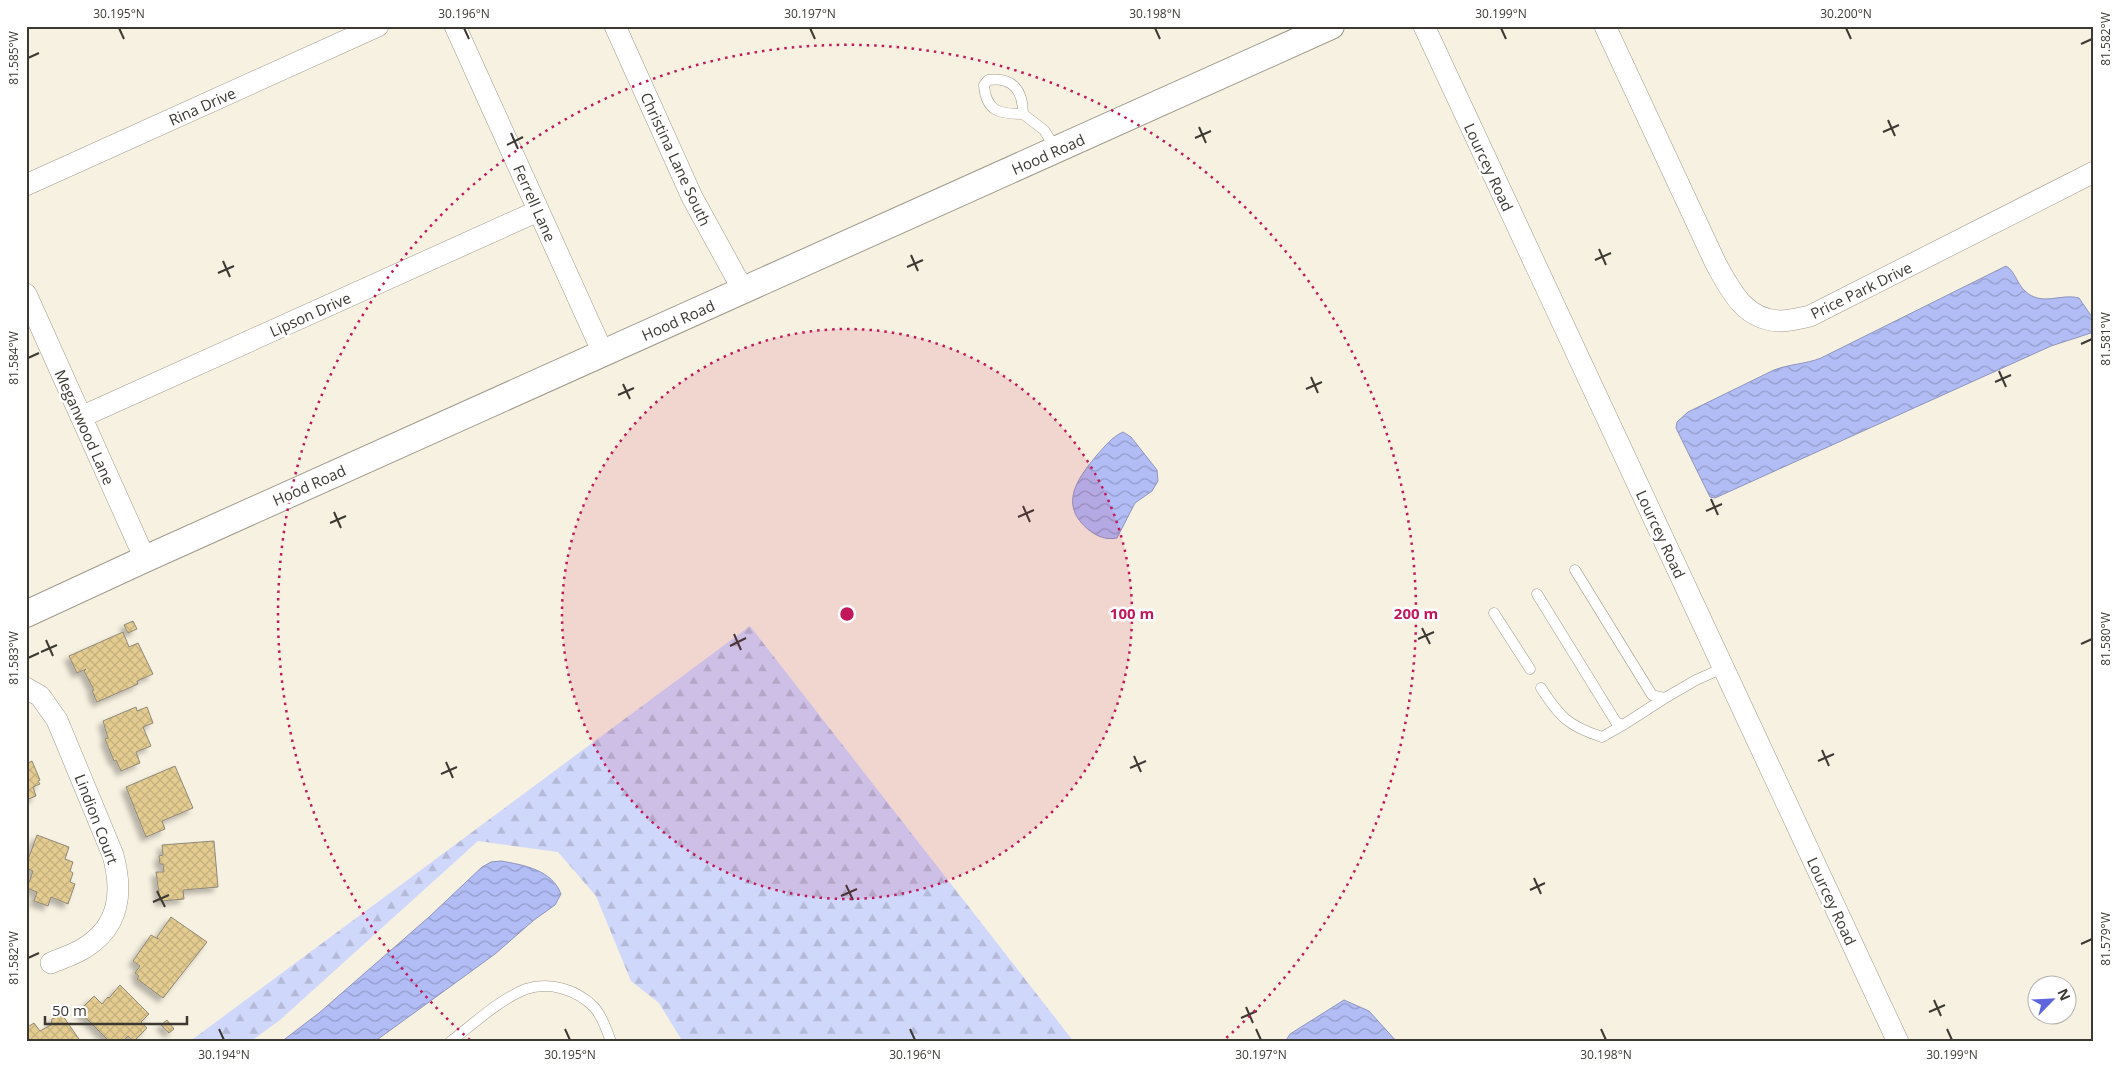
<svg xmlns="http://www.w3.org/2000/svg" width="2120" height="1068" font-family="'Open Sans',sans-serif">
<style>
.forest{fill:url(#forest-firs)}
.water{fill:url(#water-waves);stroke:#8e95bb}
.building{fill:url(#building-cross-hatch);stroke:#8f897b;filter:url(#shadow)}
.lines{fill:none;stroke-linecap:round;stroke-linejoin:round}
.service-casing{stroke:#9f9a8b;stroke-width:11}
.minor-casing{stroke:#9f9a8b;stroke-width:22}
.tertiary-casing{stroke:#9f9a8b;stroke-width:28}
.service{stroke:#fff;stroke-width:10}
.minor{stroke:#fff;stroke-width:21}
.tertiary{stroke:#fff;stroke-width:26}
.ticks{fill:none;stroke:#3b3932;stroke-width:2}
.ring{fill:none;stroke:#c2185b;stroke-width:2.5;stroke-dasharray:2.5 5}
.labels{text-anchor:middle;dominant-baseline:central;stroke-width:5;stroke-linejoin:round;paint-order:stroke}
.street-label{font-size:15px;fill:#3b3932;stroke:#fff}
.centre{fill:#c2185b;stroke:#fff;stroke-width:2.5}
.ring-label{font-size:15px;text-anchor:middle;font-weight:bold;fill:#c2185b;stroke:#fff;stroke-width:5;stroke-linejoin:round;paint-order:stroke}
.neatline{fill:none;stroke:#3b3932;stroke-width:2}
.ticks-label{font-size:12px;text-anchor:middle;fill:#3b3932}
</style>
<defs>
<pattern id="forest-firs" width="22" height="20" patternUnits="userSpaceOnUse" patternTransform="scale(1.25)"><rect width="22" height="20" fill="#cfd7fa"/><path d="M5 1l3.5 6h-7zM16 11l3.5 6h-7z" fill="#b3b9d7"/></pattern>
<pattern id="water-waves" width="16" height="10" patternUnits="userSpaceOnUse" patternTransform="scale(1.25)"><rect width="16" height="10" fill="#b2bdf6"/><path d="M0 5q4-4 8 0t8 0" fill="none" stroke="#929bc8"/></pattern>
<pattern id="building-cross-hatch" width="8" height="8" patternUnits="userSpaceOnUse" patternTransform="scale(1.25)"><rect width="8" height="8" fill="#e4cc90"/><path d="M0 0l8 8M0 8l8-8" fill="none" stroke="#c4b07d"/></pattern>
<filter id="shadow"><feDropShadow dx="-4.5" dy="4.5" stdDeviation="2.5" flood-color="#0004"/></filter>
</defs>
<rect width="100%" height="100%" fill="#f7f1e1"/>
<path class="forest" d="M750 626 1074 1042H683L659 1003 631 981 596 896 558 852 478 841 280 1020 250 1042H189Z"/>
<path class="water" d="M2006 266C2015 271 2017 284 2025 291 2042 307 2060 293 2079 298L2094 320V332L2051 346 1715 498 1710 497 1676 428 1677 422 1688 412 1774 370C1790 364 1806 364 1821 358Z
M1123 432 1131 437 1157 470 1158 481 1152 491 1135 503 1117 538C1106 540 1098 537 1089 530 1058 505 1077 479 1097 455 1105 446 1112 437 1123 432Z
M501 861C524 865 552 870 561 894L555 905 534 920 495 954 374 1042H281L319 1013 429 917 482 867 491 862Z
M1344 1000 1369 1011 1397 1042H1285L1290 1034Z"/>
<path class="building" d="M133 621 137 629 128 633 124 625Z
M123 632 129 647 138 643 153 674 137 681 138 684 97 702 92 691 94 690 84 671 86 669 77 673 69 656Z
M136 707 137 711 147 707 153 723 143 727 151 746 136 752 140 763 121 771 116 760 114 761 105 739 108 738 103 721Z
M32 761 40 780 38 781 40 784 33 787 36 796 26 800V764Z
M175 766 193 808 162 821 165 829 146 837 126 787Z
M37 835 69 847 65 859 73 862 70 871 73 873 70 882 75 884 68 904 51 897 48 906 34 901 37 892 27 888 33 871 26 868V865Z
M214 841 218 887 183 890 184 899 160 901 156 872H164L163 864H160L159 856 163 855 162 845Z
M171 917 207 942 163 998 137 979 139 976 135 973 140 966 133 961 151 935 158 939 157 937Z
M120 985 149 1014 141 1022 147 1028 133 1042 128 1036 122 1042H110L79 1011 94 996 102 1004 108 997 109 998Z
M58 1016H63L81 1042H26V1028L34 1023 40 1031 51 1025 52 1019Z
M167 1020 174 1029 169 1033 161 1025Z"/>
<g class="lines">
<defs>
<path id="service" d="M1023 114C1000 114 986 112 984 85L988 80C1013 77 1023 90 1023 114L1044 130 1056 149
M1575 570 1652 695 1665 698 1696 680 1723 668
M1537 594 1616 722 1623 725 1665 698
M1494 613 1530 669
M1541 688C1560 717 1568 726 1602 737L1623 725
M450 1042C472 1025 500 999 526 989 550 981 577 990 594 1007 602 1016 607 1030 611 1042"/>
<path id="minor" d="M455 26 603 353
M615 26 692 197 743 290
M1424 26 1898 1042
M1605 26 1716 264C1731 291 1744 319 1779 321 1789 321 1801 318 1810 316L2094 172
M26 185 378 26
M26 294 145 559
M81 417 538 211
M26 688 40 696 57 720 113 855C123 892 120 925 86 947 76 954 62 958 51 963"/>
<path id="tertiary" d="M26 614 145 559 1331 26"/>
</defs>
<use href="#service" class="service-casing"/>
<use href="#minor" class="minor-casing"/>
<use href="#tertiary" class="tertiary-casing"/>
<use href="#service" class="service"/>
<use href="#minor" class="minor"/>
<use href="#tertiary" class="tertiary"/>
</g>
<path class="ticks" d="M119 28 124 39M464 28 469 39M810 28 815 39M1155 28 1160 39M1501 28 1506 39M1846 28 1851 39M2081 44 2092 39M28 58 39 53M1888 120 1895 136M1199 127 1206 143M1883 132 1899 125M511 133 518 149M1195 138 1211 131M507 145 523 137M1599 249 1606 265M911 255 918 271M1595 260 1611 253M223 261 230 277M907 267 923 260M218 273 234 266M2081 344 2092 339M28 358 39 353M1999 371 2006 387M1311 377 1318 393M1995 382 2011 375M623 384 630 399M1306 389 1322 382M618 395 634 388M1711 499 1718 515M1023 506 1030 522M1706 511 1722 504M334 512 341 528M1018 517 1034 510M330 523 346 516M1422 628 1430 644M734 634 741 650M1418 639 1434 632M46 640 53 656M2081 644 2092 639M730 646 746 638M41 652 57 645M28 658 39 653M1822 750 1829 766M1134 756 1141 772M1818 761 1834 754M446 762 453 778M1130 768 1146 761M441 774 457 767M1534 878 1541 894M846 885 853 900M1530 890 1545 883M157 891 165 907M841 896 857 889M153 902 169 895M2081 944 2092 939M28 958 39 953M1934 1000 1941 1016M1246 1007 1253 1023M1929 1012 1945 1005M1241 1018 1257 1011M219 1029 224 1040M565 1029 570 1040M910 1029 915 1040M1256 1029 1261 1040M1601 1029 1606 1040M1947 1029 1952 1040"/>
<circle cx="847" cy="614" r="285" fill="#c2185b" fill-opacity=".12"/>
<g class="ring">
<circle cx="847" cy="614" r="285"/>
<path d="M470 1040A569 569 0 1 1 1224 1040"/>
</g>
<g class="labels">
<g class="street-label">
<text transform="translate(202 106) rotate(-24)">Rina Drive</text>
<text transform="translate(1048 154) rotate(-24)">Hood Road</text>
<text transform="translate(676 159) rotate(65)">Christina Lane South</text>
<text transform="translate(1489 167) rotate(65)">Lourcey Road</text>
<text transform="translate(535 203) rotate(66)">Ferrell Lane</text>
<text transform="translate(1861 290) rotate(-26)">Price Park Drive</text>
<text transform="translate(310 314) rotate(-24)">Lipson Drive</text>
<text transform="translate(678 320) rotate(-24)">Hood Road</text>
<text transform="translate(85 427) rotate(66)">Meganwood Lane</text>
<text transform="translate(309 485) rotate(-24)">Hood Road</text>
<text transform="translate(1661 534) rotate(65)">Lourcey Road</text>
<text transform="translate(97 819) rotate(69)">Lindion Court</text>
<text transform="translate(1832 901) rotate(65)">Lourcey Road</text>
</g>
</g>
<circle cx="847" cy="614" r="8" class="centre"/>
<g class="ring-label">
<text x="1132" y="619">100 m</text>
<text x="1416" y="619">200 m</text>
</g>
<rect width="2120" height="1068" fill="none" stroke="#ffffff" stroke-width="55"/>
<g transform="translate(2052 1000) rotate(66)"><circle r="24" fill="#ffffff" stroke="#b1b0ad"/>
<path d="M0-4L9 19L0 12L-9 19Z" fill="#5e65dd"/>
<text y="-8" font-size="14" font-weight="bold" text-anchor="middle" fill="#3b3932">N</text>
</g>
<path d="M45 1016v8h142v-8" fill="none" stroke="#3b3932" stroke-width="2.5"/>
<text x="52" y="1016" font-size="15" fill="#3b3932" stroke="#ffffff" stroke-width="4" paint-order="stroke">50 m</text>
<rect x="28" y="28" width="2064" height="1012" class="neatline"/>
<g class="ticks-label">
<text x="119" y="18">30.195°N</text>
<text x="464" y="18">30.196°N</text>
<text x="810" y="18">30.197°N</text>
<text x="1155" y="18">30.198°N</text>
<text x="1501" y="18">30.199°N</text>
<text x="1846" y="18">30.200°N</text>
<text transform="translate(2106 39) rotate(-90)" y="4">81.582°W</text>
<text transform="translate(14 58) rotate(-90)" y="4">81.585°W</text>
<text transform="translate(2106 339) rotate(-90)" y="4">81.581°W</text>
<text transform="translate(14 358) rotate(-90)" y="4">81.584°W</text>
<text transform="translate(2106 639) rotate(-90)" y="4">81.580°W</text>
<text transform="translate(14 658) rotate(-90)" y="4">81.583°W</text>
<text transform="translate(2106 939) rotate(-90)" y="4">81.579°W</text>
<text transform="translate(14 958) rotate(-90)" y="4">81.582°W</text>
<text x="224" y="1059">30.194°N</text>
<text x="570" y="1059">30.195°N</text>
<text x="915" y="1059">30.196°N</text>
<text x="1261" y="1059">30.197°N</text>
<text x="1606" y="1059">30.198°N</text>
<text x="1952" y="1059">30.199°N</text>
</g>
</svg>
